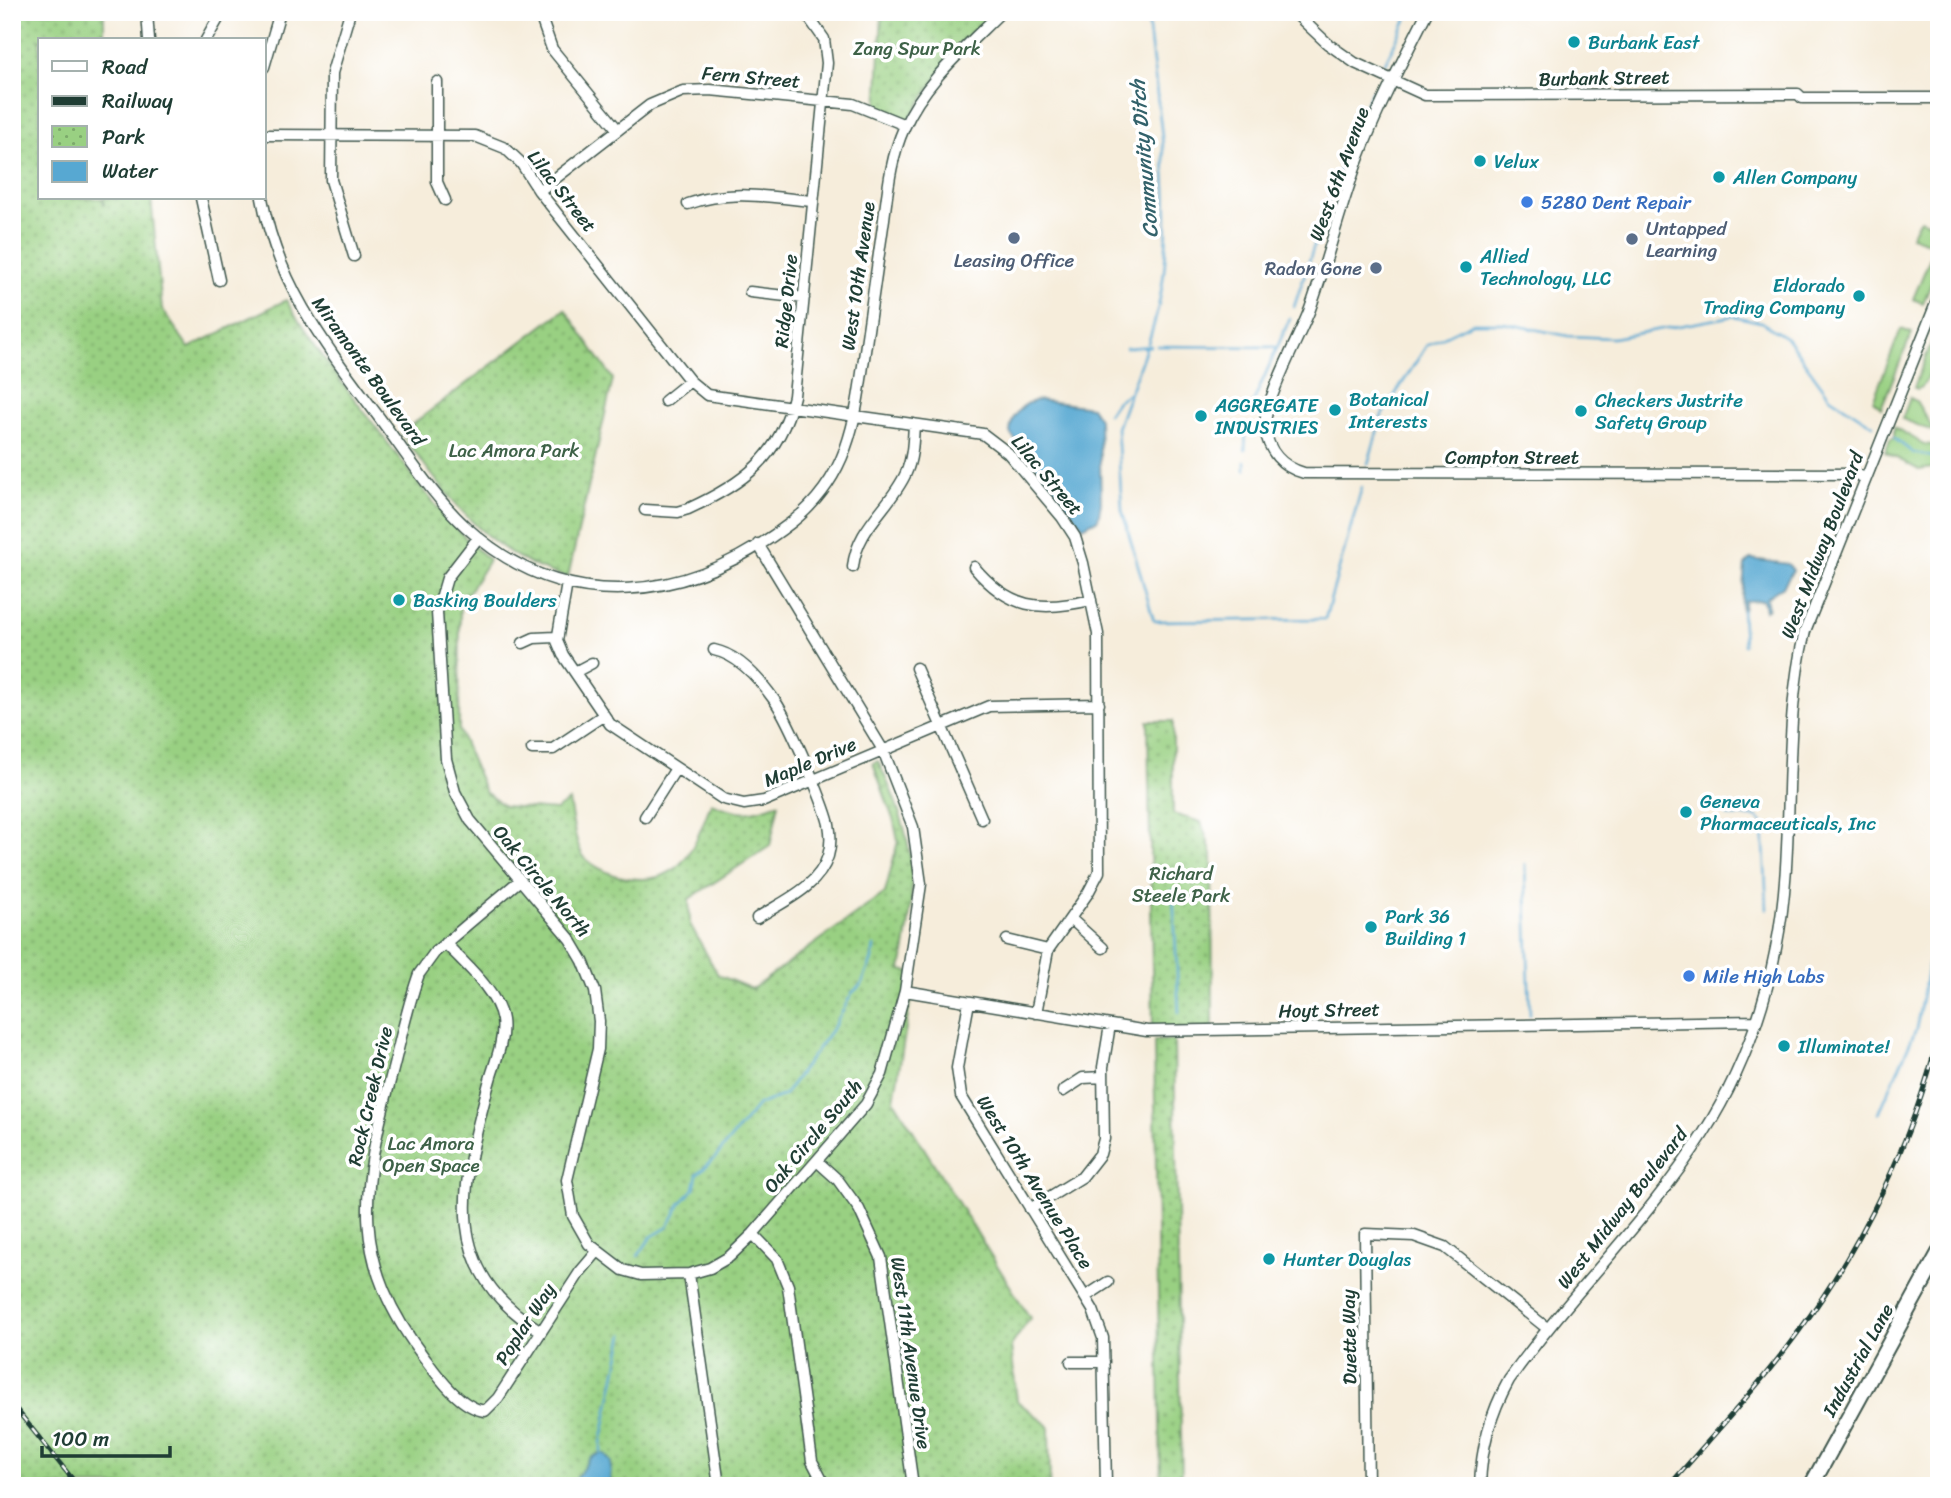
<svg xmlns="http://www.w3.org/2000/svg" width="1951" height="1498" font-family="Sriracha,sans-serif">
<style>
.grass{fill:#99d082;stroke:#5c865b;stroke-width:2}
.park{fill:url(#park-dots);stroke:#5c865b;stroke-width:2}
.water{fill:#57a8d2;stroke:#3b7283;stroke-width:2}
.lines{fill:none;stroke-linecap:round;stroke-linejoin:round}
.stream{stroke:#57a8d2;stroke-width:2.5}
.street-casing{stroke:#3f574d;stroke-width:13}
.secondary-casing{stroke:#3f574d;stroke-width:18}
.street{stroke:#fff;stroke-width:10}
.secondary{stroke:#fff;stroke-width:14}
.rail-casing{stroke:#1f3d34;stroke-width:5}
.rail{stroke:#fff;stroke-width:2.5;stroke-dasharray:8;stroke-linecap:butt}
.culture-dot{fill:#0f9aa8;stroke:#fff;stroke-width:2.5}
.shop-dot{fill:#3f7fe0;stroke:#fff;stroke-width:2.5}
.service-dot{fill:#5c6f8a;stroke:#fff;stroke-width:2.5}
.labels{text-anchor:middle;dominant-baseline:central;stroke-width:7;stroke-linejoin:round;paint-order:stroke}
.culture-label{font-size:19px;fill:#0d838f;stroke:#fff;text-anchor:start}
.park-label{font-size:19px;fill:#3e6248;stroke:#fff}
.street-label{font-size:19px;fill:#1f3d34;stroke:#fff}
.shop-label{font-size:19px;fill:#366cbe;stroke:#fff;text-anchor:start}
.service-label{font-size:19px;fill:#4e5e75;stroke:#fff;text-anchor:start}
.water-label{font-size:21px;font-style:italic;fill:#33626b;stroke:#fff}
</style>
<defs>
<pattern id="park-dots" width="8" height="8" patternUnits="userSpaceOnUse" patternTransform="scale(1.75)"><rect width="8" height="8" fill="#99d082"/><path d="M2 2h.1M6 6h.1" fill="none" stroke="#7caa6b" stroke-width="1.8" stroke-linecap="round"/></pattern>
</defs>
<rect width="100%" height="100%" fill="#fff"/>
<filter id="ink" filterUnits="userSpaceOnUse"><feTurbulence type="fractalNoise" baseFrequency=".0143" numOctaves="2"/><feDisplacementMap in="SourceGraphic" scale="14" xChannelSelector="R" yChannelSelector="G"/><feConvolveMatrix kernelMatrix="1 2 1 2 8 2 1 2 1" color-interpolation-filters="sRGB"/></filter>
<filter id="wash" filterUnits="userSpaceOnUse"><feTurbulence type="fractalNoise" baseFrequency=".00686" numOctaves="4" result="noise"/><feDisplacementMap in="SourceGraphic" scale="28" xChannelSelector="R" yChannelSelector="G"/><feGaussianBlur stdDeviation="1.57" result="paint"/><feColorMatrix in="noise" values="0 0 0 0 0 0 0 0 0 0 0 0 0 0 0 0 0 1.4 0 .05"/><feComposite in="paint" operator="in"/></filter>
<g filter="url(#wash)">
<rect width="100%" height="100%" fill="#f6eddb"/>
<path class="grass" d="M1920 219 1939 227V246L1911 236Z
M1930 258 1939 261V265L1923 303 1913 299Z
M1938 326C1940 341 1932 384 1917 389L1914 387Z
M1901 329 1912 333 1881 408 1873 401Z
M1910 398 1916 401 1935 432 1902 419Z
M1894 427 1924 444 1939 446V467L1919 470 1885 452 1890 440 1894 438Z"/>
<path class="park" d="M12 12H104V40H40V198H103L104 206V198H151L162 309 189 348 286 300C314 348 348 391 382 435 415 479 447 524 489 560L460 606 459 730 485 792 504 806 556 810 569 801C572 816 574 840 582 854 588 864 607 873 618 876 680 891 693 851 711 803 741 815 749 814 779 803L770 846 689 899 690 924 718 975 752 989 885 893 898 841 894 822 873 763 878 761C918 846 918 880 901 970L915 973 894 1100 1030 1318 1011 1346 1017 1401 1049 1426 1050 1486H12Z
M882 12H1001L941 72 905 125 877 112Z
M565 309 613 379 568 577C489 559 446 494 401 433Z
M1148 721H1173V814L1201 822 1212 854 1213 1029 1153 1030Z
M1174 1040 1182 1486H1161L1154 1041Z"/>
<path class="water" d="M1039 400 1091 407 1099 419 1101 503 1098 519 1083 527 1010 433C1011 415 1021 403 1039 400Z
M1751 559 1788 564 1793 570 1783 586 1766 598 1768 608 1765 610 1763 600 1745 601 1743 610H1741L1745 565Z
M598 1454H605L611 1462 610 1486H571L590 1458Z"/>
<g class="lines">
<path class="stream" d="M1147 12C1158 119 1185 239 1148 343
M1385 63 1410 12
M1350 140 1372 90
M1294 307 1345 151
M1157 346 1275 347
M1126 348 1151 346
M1146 348 1117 428 1122 510 1154 621 1325 619 1362 487
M1249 412 1290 318
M1108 414 1117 401 1130 392
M1894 438 1913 453 1939 458
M1245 450 1246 431
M1245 461V470
M1368 464 1382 415 1427 345 1472 323H1504L1568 336 1613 338 1733 316 1761 322 1787 338 1830 397 1873 425
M1742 610 1744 645
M1727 816 1757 817 1763 824 1767 909
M1525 864 1530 1015
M1173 890 1179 1013
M1879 1113 1916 1029 1935 931 1939 882
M638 1256 651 1237 668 1227 680 1204 694 1189 697 1174 715 1158 758 1105 784 1095 835 1025 852 993 862 984 872 959 874 946
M601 1454V1443L624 1334"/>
</g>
</g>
<g filter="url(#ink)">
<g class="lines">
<defs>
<path id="street" d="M147 12 149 40
M350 12 332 73 331 180 354 256
M539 12 552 49 618 130
M1294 12 1328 44 1355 63 1425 95 1798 94 1802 98H1939
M1427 12C1403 60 1378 107 1359 157 1340 207 1328 259 1310 309 1300 336 1263 403 1265 428 1268 451 1282 467 1304 473L1856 474 1865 478
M206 40 222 12
M264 67 280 12
M437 82V182L445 200
M264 135 475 136 505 148 521 163 539 191 690 381 707 395 983 434 1008 453 1062 517 1075 537 1083 563 1098 634 1099 872 1088 893 1048 950 1036 1013
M539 191 650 105 683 91 710 90 853 104 905 125
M201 198 219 280
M262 198C277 283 325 345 375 412 404 450 431 495 466 527 567 619 690 601 792 522 852 475 856 414 866 344 872 302 878 261 884 219 888 188 891 157 904 128 924 82 966 47 1001 12
M688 204C730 189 770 197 813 201
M750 292 804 298
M665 401 690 381
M645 510 678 512 688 509C743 484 780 457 794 396L827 63 824 39 805 12
M478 538 447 578 437 612 446 759 455 792 470 820 570 939 583 961 595 991 599 1021 598 1049 567 1180 573 1216 589 1244 623 1270 641 1275 689 1274 710 1268 729 1257 753 1234 866 1104 882 1074 905 991 921 884 913 827 883 750 758 544
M853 567C857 527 891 507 906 473 913 457 913 440 914 424
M974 567C1009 609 1040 612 1091 600
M567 583 557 641 563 655 610 724 723 799 744 804 764 801 989 706 1099 704
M523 643 534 638 556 637
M714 650C739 655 761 681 775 701 789 721 823 800 829 824 831 835 831 846 828 856 819 887 782 902 757 918
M916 668 982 819
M575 672 592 663
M532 749H553L604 715
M645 817 675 770
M520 880 435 952 419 974C407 1007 400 1043 391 1077 361 1191 349 1260 426 1360 439 1378 461 1408 485 1411L498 1398 580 1272 597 1252
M1071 919 1103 948
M1007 940 1048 950
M445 943C464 963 498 992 502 1020 505 1041 494 1064 489 1083 463 1181 437 1268 541 1331
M905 991 1147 1031 1756 1021
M969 1002 957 1068 961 1096 1093 1310 1103 1338 1106 1486
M1063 1091 1083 1078 1103 1077
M817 1161 838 1180 859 1209 881 1257 913 1486
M1030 1209 1082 1177 1100 1154 1104 1139 1103 1067 1110 1025
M753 1234 777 1259 788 1286 812 1461 825 1486
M689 1274 719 1486
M1085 1297 1108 1282
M1071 1362H1104
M1368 1486 1365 1234 1414 1236 1445 1247 1548 1329
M1480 1486C1481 1447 1490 1414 1509 1380 1569 1295 1647 1222 1703 1134 1739 1078 1763 1014 1776 948 1797 844 1780 734 1805 631L1939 296"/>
<path id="secondary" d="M1811 1486 1939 1253"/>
</defs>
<use href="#street" class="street-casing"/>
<use href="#secondary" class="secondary-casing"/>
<use href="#street" class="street"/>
<use href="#secondary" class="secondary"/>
<defs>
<path id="rail" d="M12 1404 78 1486
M1669 1486C1713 1435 1759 1386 1799 1331 1864 1243 1912 1141 1939 1035"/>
</defs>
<use href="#rail" class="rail-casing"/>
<use href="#rail" class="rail"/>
</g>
</g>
<g class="culture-dot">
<circle cx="1574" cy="42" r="7"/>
<circle cx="1480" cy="161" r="7"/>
<circle cx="1719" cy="177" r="7"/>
<circle cx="1466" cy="267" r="7"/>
<circle cx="1859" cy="296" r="7"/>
<circle cx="1335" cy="410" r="7"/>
<circle cx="1581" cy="411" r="7"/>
<circle cx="1201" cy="416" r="7"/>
<circle cx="399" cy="600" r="7"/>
<circle cx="1686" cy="812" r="7"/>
<circle cx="1371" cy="927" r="7"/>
<circle cx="1784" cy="1046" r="7"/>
<circle cx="1269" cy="1259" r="7"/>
</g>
<g class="shop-dot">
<circle cx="1527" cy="202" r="7"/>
<circle cx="1689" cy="976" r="7"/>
</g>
<g class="service-dot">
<circle cx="1014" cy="238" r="7"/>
<circle cx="1632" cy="239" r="7"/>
<circle cx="1376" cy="268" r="7"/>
</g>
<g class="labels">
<g class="culture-label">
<text x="1588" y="42">Burbank East</text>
<text x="1494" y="161">Velux</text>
<text x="1733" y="177">Allen Company</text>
<text x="1480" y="256">Allied<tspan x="1480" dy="22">Technology, LLC</tspan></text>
<text x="1845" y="285" text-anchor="end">Eldorado<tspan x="1845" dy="22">Trading Company</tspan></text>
<text x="1349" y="399">Botanical<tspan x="1349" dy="22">Interests</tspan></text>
<text x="1595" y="400">Checkers Justrite<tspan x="1595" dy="22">Safety Group</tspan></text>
<text x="1215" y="405">AGGREGATE<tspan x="1215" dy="22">INDUSTRIES</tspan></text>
<text x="413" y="600">Basking Boulders</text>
<text x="1700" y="801">Geneva<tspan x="1700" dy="22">Pharmaceuticals, Inc</tspan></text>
<text x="1385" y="916">Park 36<tspan x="1385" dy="22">Building 1</tspan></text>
<text x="1798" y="1046">Illuminate!</text>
<text x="1283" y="1259">Hunter Douglas</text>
</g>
<g class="park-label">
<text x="917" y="48">Zang Spur Park</text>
<text x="514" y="450">Lac Amora Park</text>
<text x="1181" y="873">Richard<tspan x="1181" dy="22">Steele Park</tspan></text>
<text x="431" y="1143">Lac Amora<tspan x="431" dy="22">Open Space</tspan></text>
</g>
<g class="street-label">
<text transform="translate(751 77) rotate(5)">Fern Street</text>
<text transform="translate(1604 78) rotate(-1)">Burbank Street</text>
<text transform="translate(1339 174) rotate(-70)">West 6th Avenue</text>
<text transform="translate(562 191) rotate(52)">Lilac Street</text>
<text transform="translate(858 276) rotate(-82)">West 10th Avenue</text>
<text transform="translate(786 301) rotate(-84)">Ridge Drive</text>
<text transform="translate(369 371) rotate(54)">Miramonte Boulevard</text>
<text x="1512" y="457">Compton Street</text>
<text transform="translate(1047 475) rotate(50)">Lilac Street</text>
<text transform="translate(1822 545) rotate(-69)">West Midway Boulevard</text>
<text transform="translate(810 762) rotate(-23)">Maple Drive</text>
<text transform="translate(542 881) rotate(50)">Oak Circle North</text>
<text transform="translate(1329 1010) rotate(-1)">Hoyt Street</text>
<text transform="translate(370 1096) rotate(-77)">Rock Creek Drive</text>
<text transform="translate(813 1136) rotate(-50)">Oak Circle South</text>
<text transform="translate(1035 1182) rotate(58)">West 10th Avenue Place</text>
<text transform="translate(1622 1208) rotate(-52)">West Midway Boulevard</text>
<text transform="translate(525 1324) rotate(-57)">Poplar Way</text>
<text transform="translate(1349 1337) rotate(-91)">Duette Way</text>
<text transform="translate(911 1353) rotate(82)">West 11th Avenue Drive</text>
<text transform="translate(1858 1360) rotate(-61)">Industrial Lane</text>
</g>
<g class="shop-label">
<text x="1541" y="202">5280 Dent Repair</text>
<text x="1703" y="976">Mile High Labs</text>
</g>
<g class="service-label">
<text x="1646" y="228">Untapped<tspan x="1646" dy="22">Learning</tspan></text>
<text x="1014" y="260" text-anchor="middle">Leasing Office</text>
<text x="1362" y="268" text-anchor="end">Radon Gone</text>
</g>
<g class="water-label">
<text transform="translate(1144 159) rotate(-95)">Community Ditch</text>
</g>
</g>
<rect width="1951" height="1498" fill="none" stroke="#fff" stroke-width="42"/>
<rect x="38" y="38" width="228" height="161" fill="#ffffff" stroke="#a5b1ae" stroke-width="2"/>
<rect x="52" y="61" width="35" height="10" fill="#ffffff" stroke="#a5b1ae" stroke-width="2"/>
<text x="102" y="74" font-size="21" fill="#1f3d34">Road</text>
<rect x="52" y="96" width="35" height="10" fill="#1f3d34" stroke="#a5b1ae" stroke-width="2"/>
<text x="102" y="108" font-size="21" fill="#1f3d34">Railway</text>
<rect x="52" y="126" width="35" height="21" fill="url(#park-dots)" stroke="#a5b1ae" stroke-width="2"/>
<text x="102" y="144" font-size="21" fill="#1f3d34">Park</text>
<rect x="52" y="161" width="35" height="21" fill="#57a8d2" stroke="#a5b1ae" stroke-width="2"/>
<text x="102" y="178" font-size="21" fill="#1f3d34">Water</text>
<path d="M42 1446v10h128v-10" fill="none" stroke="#1f3d34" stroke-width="3.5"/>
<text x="52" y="1446" font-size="21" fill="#1f3d34" stroke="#ffffff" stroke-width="5" paint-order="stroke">100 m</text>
</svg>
